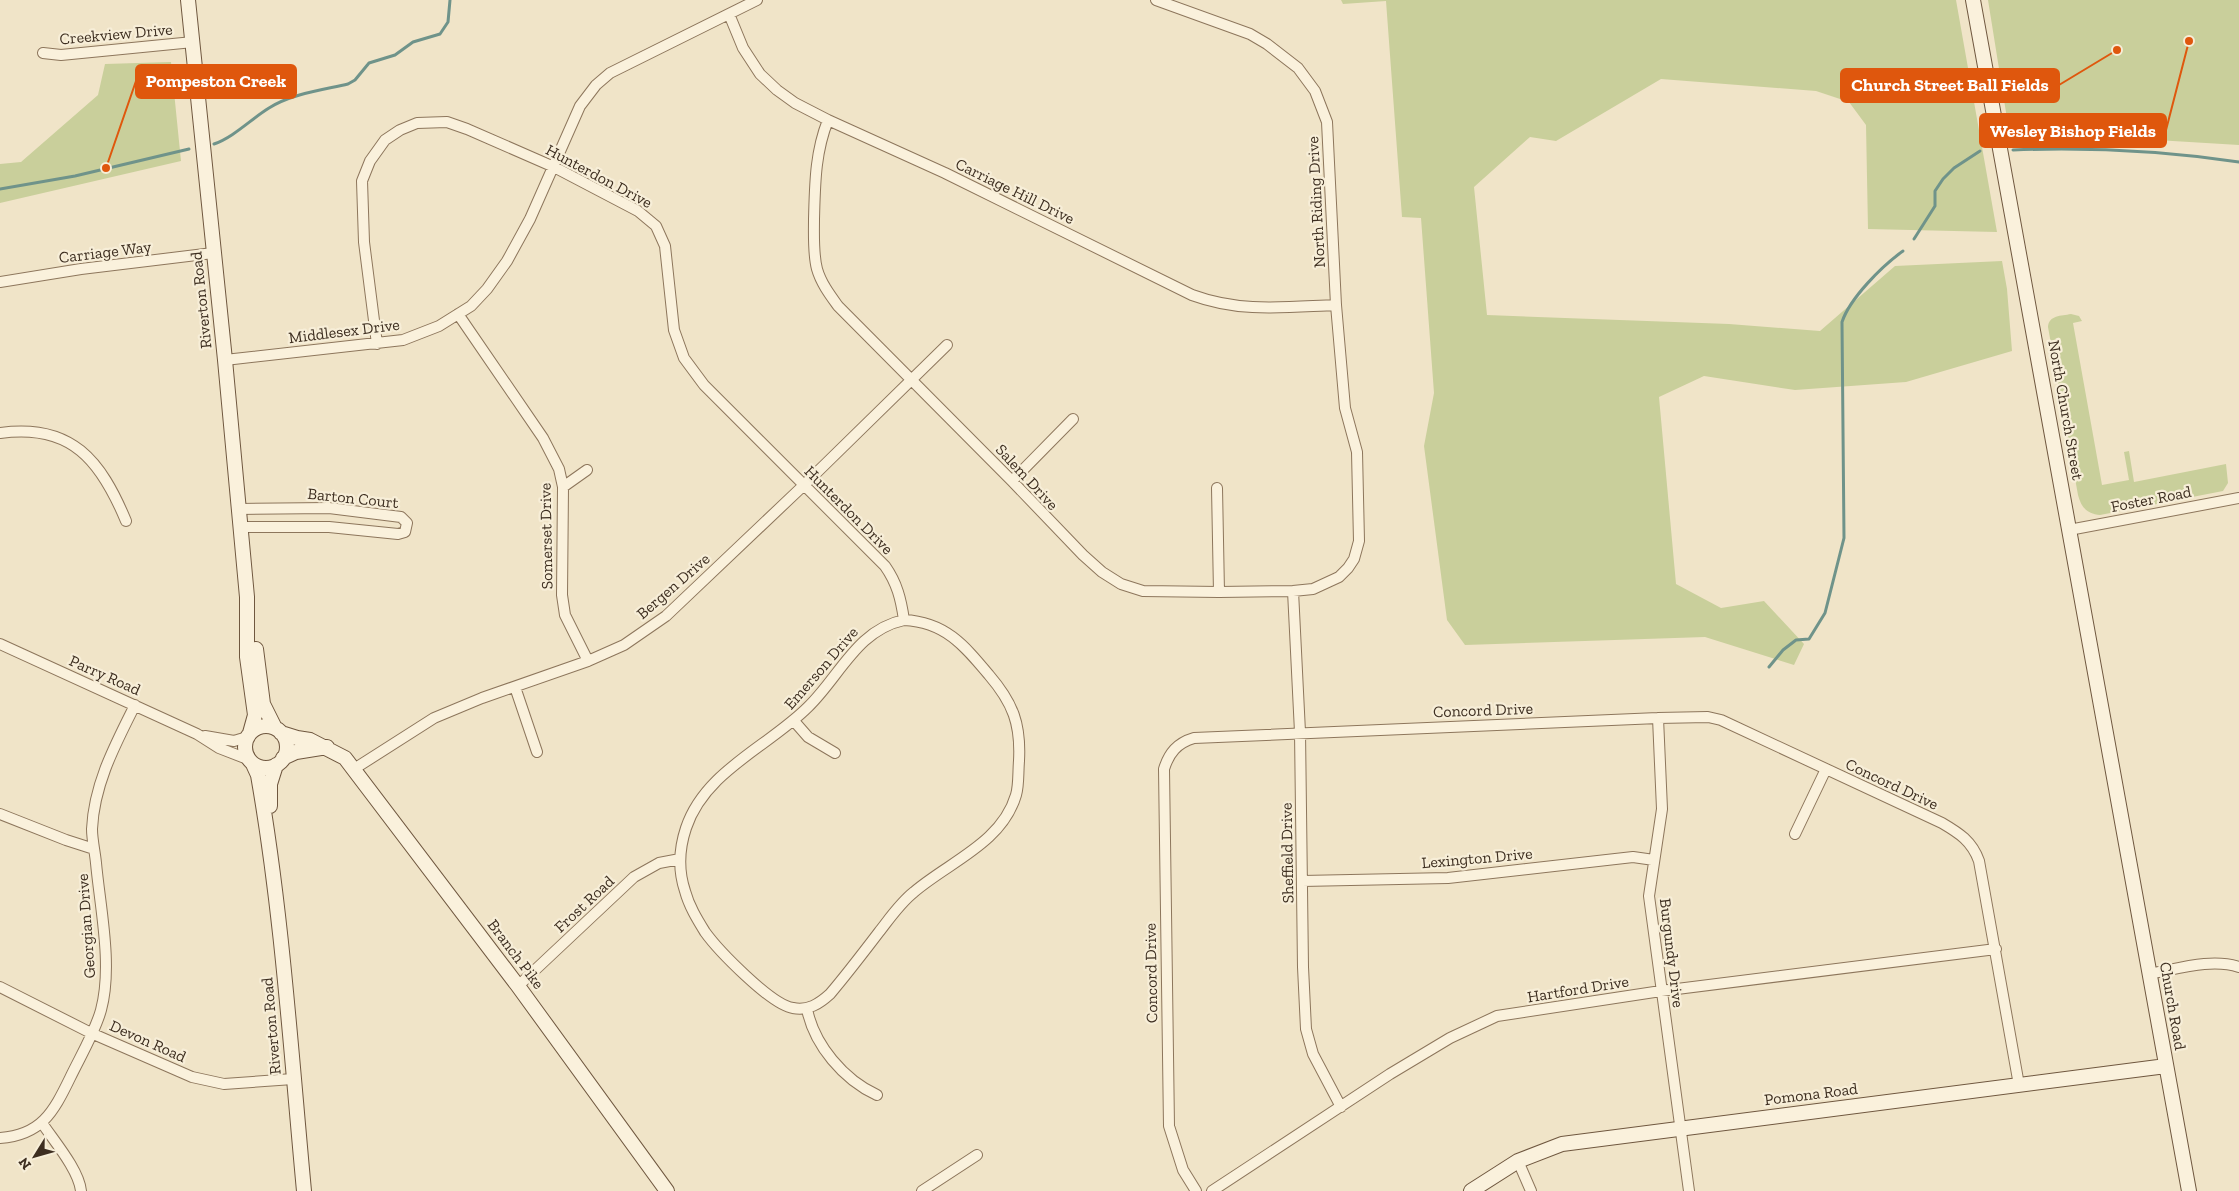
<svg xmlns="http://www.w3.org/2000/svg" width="2239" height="1191" font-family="'Zilla Slab',serif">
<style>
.green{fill:#c9cf9b}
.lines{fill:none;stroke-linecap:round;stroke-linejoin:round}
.stream{stroke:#6f938a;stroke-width:3}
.street-casing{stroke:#8d765c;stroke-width:12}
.secondary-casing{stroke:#6f573f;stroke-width:16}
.street{stroke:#faf1dc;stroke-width:10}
.secondary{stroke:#faf1dc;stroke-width:14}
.labels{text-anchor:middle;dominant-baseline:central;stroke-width:4.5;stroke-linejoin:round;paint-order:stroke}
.street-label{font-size:16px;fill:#3d2e20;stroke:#f7eed8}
.leader{fill:none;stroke:#df570d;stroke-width:2}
.callout-dot{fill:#df570d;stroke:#f7eed8;stroke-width:2}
.callout{fill:#df570d;stroke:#df570d;stroke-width:2}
.callout-label{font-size:18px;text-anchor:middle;font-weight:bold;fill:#fff}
</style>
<rect width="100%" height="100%" fill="#f0e4c8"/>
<path class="green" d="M1341 0H1956L1997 232 1868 229 1866 125 1849 102 1816 91 1661 79 1556 141 1530 137 1474 187 1487 315 1729 324 1820 331 1895 266 2002 261 2007 289 2012 351 1906 382 1795 390 1704 376 1659 397 1676 584 1721 608 1764 601 1804 644 1794 665 1705 637 1465 645 1447 620 1424 446 1434 393 1421 218 1402 217 1386 1 1343 4Z
M1988 0H2239V145L2009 131Z
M171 62 181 161 0 203V164L21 162 98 95 105 64Z
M2071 314 2079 316 2082 321 2073 323 2102 485 2129 480 2124 452 2129 451 2134 482 2226 464 2228 483 2223 491 2100 515C2087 514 2081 507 2078 495L2048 327C2049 315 2061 316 2071 314Z"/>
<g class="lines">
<path class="stream" d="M214 144C234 137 251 119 269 108 291 94 322 90 348 84L355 80 369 63 395 55 413 42 440 34 448 22 450 0
M2013 150C2089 147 2164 151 2239 162
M0 189 75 176 189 149
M1914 239 1935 206V191L1943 179 1954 168 1980 151
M1769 667 1783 650 1796 640 1809 639 1825 613 1844 538 1842 322C1850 298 1882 266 1903 251"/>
<defs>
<path id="street" d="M729 14 743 48 760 74 777 90 795 103 828 120 945 173 1192 295C1241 313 1285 307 1336 305
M43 53 61 55 193 42
M828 120C815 153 815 184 814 219 814 235 813 254 817 269 821 283 830 295 838 306L1012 481 1083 555 1102 572 1121 584 1143 591 1219 592 1293 591 1313 589 1339 577 1348 568 1354 559 1359 541 1357 452 1345 408 1336 305 1327 122 1315 91 1298 68 1267 44 1250 34 1156 0
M0 282 81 269 213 253
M458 314 543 438 559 469 563 487 562 595 565 615 588 661
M377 344 364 242 362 181 370 161 385 140 400 130 417 123 447 122 467 129 554 167 638 211 656 226 665 246 674 330 684 358 704 385 885 566C897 583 901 599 904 620
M225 360 403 340 439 326 471 306 487 289 507 261 530 219 580 106 596 85 610 73 757 0
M0 433C72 423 101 461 126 521
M1012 481 1073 419
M563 487 587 470
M1217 488 1219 592
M238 509 329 508 401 517 407 523 405 532 398 534 329 527H240
M2069 530 2239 498
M1293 591 1300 732 1303 967 1306 1029 1313 1054 1341 1107
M904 620C945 622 964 645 989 675 1013 703 1021 724 1019 761 1018 772 1019 785 1016 795 1002 843 949 862 914 892 900 903 890 918 879 932 863 953 847 974 830 994 819 1004 808 1011 793 1008 771 1005 718 950 705 932 697 919 689 906 685 891 678 870 679 849 686 828 705 771 768 747 808 707 840 676 857 630 904 620Z
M0 644 197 734 219 748 250 760
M515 687 537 752
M1658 718 1662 809 1649 896 1689 1191
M794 721 808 737 835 753
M205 736 234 741 247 737
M354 769 434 718 482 698 588 661 624 645 666 616 804 485 947 345
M0 814 66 840 94 849
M1795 834 1826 769
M1302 881 1448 878 1633 857 1654 860
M2149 974C2178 969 2211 958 2239 967
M518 986 634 877 659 863 680 859
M0 987 91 1033 192 1077 224 1084 293 1079
M807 1009C814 1045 844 1080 877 1095
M42 1123C54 1141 79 1170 81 1191
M0 1138C41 1135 53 1113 70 1078 80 1057 95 1032 101 1010 113 966 100 907 96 863 95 852 92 840 92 829 94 784 115 745 135 705
M1518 1161 1531 1191
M922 1191 977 1155
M1196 1191 1183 1170 1169 1126 1164 769C1169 753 1177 743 1194 738L1658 718 1708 717 1721 720 1942 823C1959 833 1972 841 1979 861L2019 1085
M1212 1191 1390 1074 1450 1038 1497 1016 1661 991 1996 949"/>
<path id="secondary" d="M188 0 225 360 247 597V657L255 715 250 733
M1973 0 2189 1191
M256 649 263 704 275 728
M245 747a21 21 0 1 1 42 0a21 21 0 1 1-42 0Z
M281 733 297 738 310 740 345 758 518 986 667 1191
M283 758 296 752 327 747
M253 764 258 775C282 912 291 1052 304 1191
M270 806V784L276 765
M1471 1191 1518 1161 1562 1144 2166 1066"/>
</defs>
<use href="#street" class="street-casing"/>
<use href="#secondary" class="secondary-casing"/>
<use href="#street" class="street"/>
<use href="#secondary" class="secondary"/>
</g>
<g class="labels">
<g class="street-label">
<text transform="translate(116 34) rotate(-5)">Creekview Drive</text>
<text transform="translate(599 176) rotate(28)">Hunterdon Drive</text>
<text transform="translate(1015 191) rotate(26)">Carriage Hill Drive</text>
<text transform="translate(1316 202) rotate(-93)">North Riding Drive</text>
<text transform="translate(105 252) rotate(-7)">Carriage Way</text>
<text transform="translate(201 300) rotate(-96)">Riverton Road</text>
<text transform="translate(344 331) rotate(-7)">Middlesex Drive</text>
<text transform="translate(2066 410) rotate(80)">North Church Street</text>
<text transform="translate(1027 477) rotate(47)">Salem Drive</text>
<text transform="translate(353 498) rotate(6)">Barton Court</text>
<text transform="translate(2151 499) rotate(-11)">Foster Road</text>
<text transform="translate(849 510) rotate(45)">Hunterdon Drive</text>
<text transform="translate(546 536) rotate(-91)">Somerset Drive</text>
<text transform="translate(673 586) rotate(-41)">Bergen Drive</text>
<text transform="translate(821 668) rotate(-49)">Emerson Drive</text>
<text transform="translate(105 675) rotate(24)">Parry Road</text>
<text transform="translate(1483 710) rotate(-2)">Concord Drive</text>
<text transform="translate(1892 784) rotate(25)">Concord Drive</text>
<text transform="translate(1287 853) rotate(-91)">Sheffield Drive</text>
<text transform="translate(1477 858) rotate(-5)">Lexington Drive</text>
<text transform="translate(584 904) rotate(-43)">Frost Road</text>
<text transform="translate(86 926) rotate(-94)">Georgian Drive</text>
<text transform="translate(1672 953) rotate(83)">Burgundy Drive</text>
<text transform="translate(516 954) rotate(53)">Branch Pike</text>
<text transform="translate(1151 973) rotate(-91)">Concord Drive</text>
<text transform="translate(1578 989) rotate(-9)">Hartford Drive</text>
<text transform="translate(2173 1006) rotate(80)">Church Road</text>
<text transform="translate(271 1026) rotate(-95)">Riverton Road</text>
<text transform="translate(148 1041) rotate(24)">Devon Road</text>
<text transform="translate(1811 1094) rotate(-7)">Pomona Road</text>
</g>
</g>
<path class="leader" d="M106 168L136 81M2117 50L2059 85M2189 41L2166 130"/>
<g class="callout-dot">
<circle cx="106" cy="168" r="5"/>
<circle cx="2117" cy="50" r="5"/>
<circle cx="2189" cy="41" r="5"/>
</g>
<g class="callout">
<rect x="136" y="65" width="160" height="33" rx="5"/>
<rect x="1841" y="69" width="218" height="33" rx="5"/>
<rect x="1980" y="114" width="186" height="33" rx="5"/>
</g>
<g class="callout-label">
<text x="216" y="87">Pompeston Creek</text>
<text x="1950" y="91">Church Street Ball Fields</text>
<text x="2073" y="137">Wesley Bishop Fields</text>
</g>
<g transform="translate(35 1156) rotate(233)" stroke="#f7eed8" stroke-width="4" paint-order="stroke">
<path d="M0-4L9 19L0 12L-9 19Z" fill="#3d2e20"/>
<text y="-8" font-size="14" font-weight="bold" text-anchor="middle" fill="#3d2e20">N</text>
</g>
</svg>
